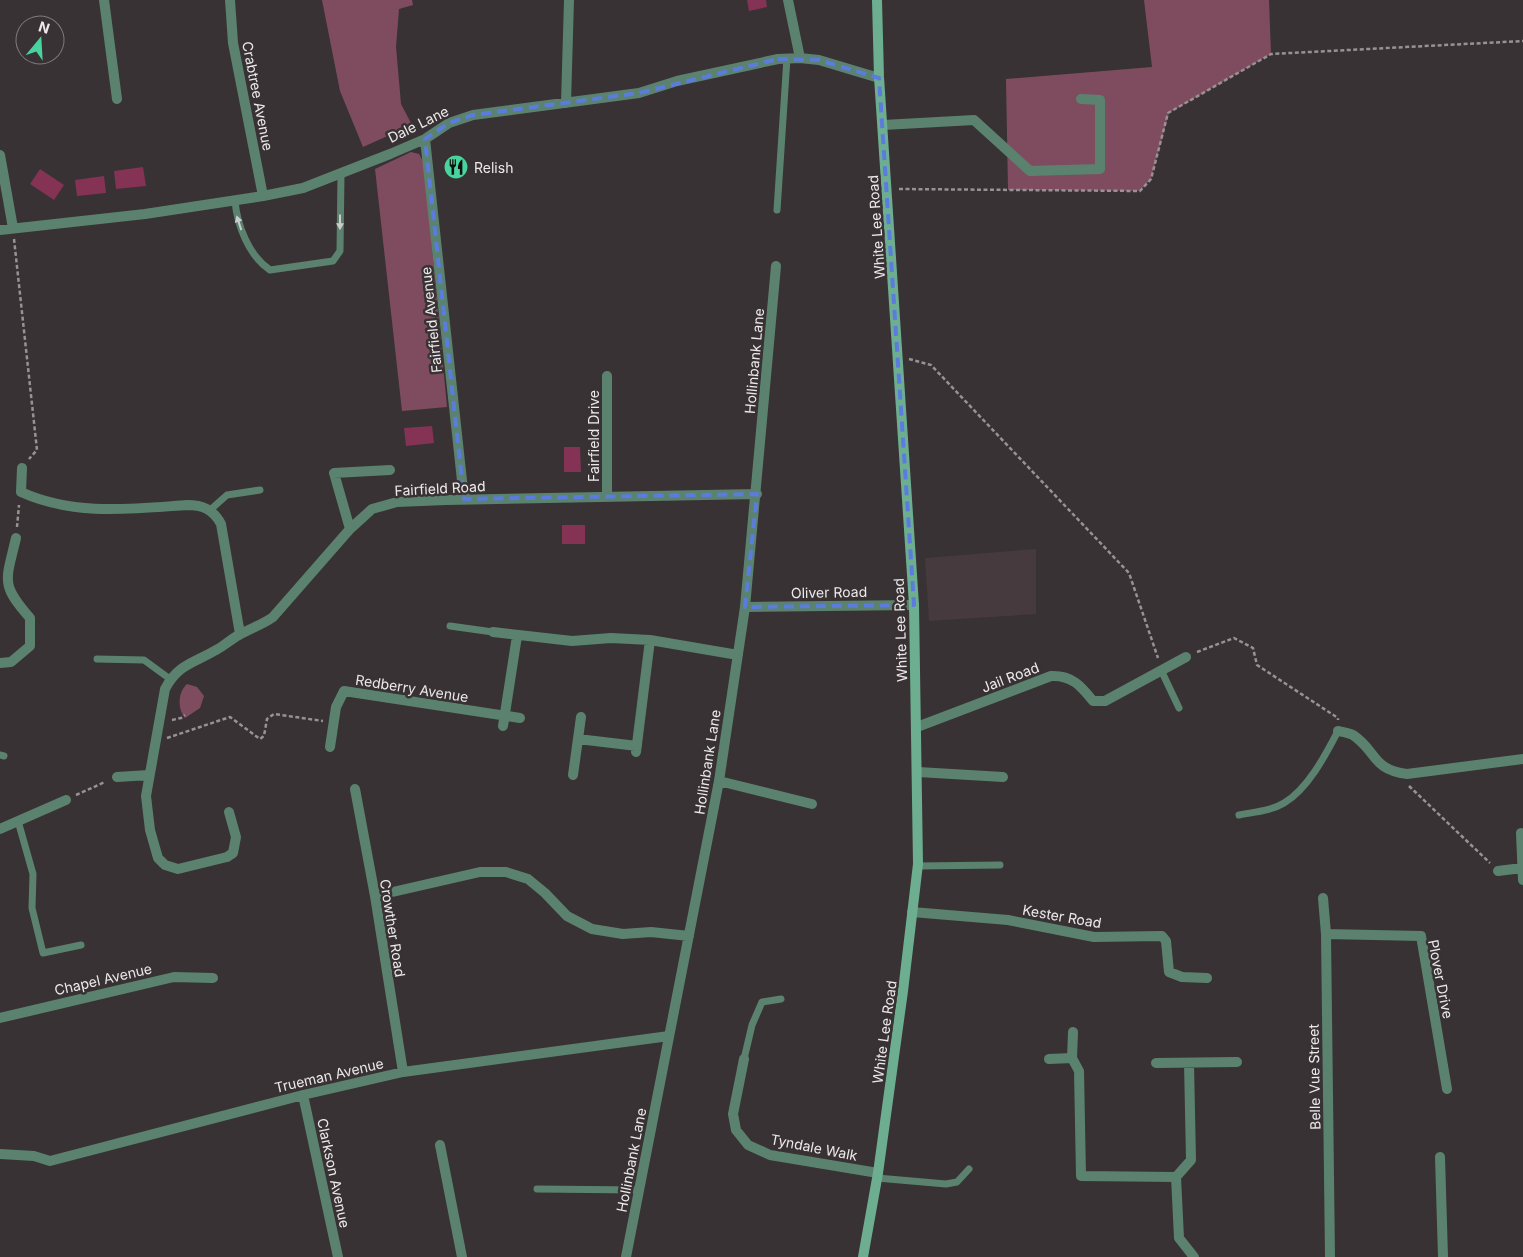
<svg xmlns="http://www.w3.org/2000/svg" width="1523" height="1257" font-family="Inter,sans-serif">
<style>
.built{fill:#463a3e}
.green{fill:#7f4c5f}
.building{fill:#843355}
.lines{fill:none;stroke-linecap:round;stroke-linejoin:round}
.path{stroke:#979294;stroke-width:2.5;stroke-dasharray:4 2.5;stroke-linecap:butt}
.service{stroke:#5b826f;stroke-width:7}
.minor{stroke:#5b826f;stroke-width:10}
.secondary{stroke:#6dae90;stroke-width:10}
.oneway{fill:#c8cfcb}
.marked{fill:none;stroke:#5b7cdd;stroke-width:4;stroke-dasharray:10 6;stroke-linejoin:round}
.labels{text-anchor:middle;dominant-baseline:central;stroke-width:5;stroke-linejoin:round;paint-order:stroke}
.street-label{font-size:14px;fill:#ede9ea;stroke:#383234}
.poi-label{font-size:14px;fill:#ede9ea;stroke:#383234;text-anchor:start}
</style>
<rect width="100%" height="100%" fill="#383234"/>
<path class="built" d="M1036 549V614L929 621 925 558Z"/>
<path class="green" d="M322 0H412L413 5 399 9 396 47 401 104 412 125 363 147 340 91Z
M1144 0H1269L1271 54 1169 113 1151 179 1140 191 1008 190 1006 79 1152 67Z
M411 152 419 154 424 163 447 407 402 411 375 169Z
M187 684 197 687 204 696 200 708 185 718C177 709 178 692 187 684Z"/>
<path class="building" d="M747 0H766L767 7 749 11Z
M143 167 146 186 116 189 114 171Z
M40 169 64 185 54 200 30 184Z
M104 176 106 193 77 196 75 180Z
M432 426 434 443 406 446 404 428Z
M564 447H580L581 472H564Z
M562 525H585V544H562Z"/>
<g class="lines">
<path class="path" d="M899 189 1140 191 1151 179 1168 113 1271 54 1523 41
M14 239 37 450 29 459
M909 359 931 365 1129 573 1158 658
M17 527 19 505
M1197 652 1234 638 1253 648 1257 665 1338 718V720
M172 720 181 718 185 715
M167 738 230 717 260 739 264 736 267 719 274 714 323 721
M1409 786 1490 863
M76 795 105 782"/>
<path class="service" d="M235 201C237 225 249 256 270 270L333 261 340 251 341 174
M777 210 787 58
M210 510 227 495 260 490
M450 626 493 632
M97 659 144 660 170 679
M1161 670 1179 708
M0 755 4 756
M1239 815C1254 812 1271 811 1284 803 1308 789 1326 754 1338 731
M18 821 33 874 32 908 43 953 81 945
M918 866 1000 865
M744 1059 752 1025 762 1002 781 999
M877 1178 946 1184 957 1182 969 1169
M537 1189 639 1190"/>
<path class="minor" d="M104 0 117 99
M230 0 233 43 263 196
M788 0 800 58
M566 103 569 0
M883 125 974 120 1030 171 1100 169V100L1081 99
M425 139 464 499
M0 155 13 228
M0 230 145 214 263 196 303 188 390 154 425 139 449 123 473 115 639 93 677 81 778 59 800 58 819 60 879 78
M607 376V497
M22 468 21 492C74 516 130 509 187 505 202 505 213 509 221 524L240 634
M350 529 334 473 390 470
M745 607 914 605
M493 632 572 641 611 638 650 640 738 655
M0 663 11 662 30 646V618C0 584 6 581 16 538
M503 726 517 636
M917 727 1051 676C1072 675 1081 686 1093 701H1105L1186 657
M1338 731C1343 732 1349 733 1353 735 1377 751 1372 770 1407 774L1523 759
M578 739 637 746
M330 747 336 707 344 691 520 718
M636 752 650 640
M918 772 1003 777
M573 775 581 717
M117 777 149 775
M719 781 812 804
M355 789 375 896 403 1072
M229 812 236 837 233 853 227 857 178 869 165 865 158 858 150 830 146 796 165 689C178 664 194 663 216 650 224 646 231 639 239 635 251 628 262 625 273 617L350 529 372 509 397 502 446 500 757 494
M0 829 66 800
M1521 833 1523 880
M1498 871 1522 868
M375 896 480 872H506L528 879 545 893 567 916 592 929 623 934 651 932 689 936
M1323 898 1326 934 1330 1257
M912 912 1008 920 1094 937 1162 936 1166 941 1169 972 1182 977 1207 978
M1326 934 1421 936 1447 1089
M0 1018 174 977 213 978
M1073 1032 1072 1058 1079 1071 1081 1176 1176 1177
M744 1059 733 1114 736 1130 748 1145 770 1155 878 1173
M1049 1059 1072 1058
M1156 1063 1237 1062
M1189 1063 1191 1160 1176 1177 1179 1238 1194 1257
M303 1095 338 1257
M440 1145 462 1257
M0 1154 34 1156 50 1161 303 1095 403 1072 669 1036
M1440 1157 1443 1257
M626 1257 719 781 745 607 776 266"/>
<path class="secondary" d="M863 1257 878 1173 903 991 918 864 914 605 879 77 877 0"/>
</g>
<defs><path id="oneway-solid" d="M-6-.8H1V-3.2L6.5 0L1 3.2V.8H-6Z" transform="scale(1.25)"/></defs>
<g class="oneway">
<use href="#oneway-solid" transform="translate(340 222) rotate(90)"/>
<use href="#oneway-solid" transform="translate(239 223) rotate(-108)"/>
</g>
<path class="marked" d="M778 59 819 60 879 78 914 605 745 607 757 494 464 499 425 139 449 123 473 115 639 93Z"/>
<defs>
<symbol id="restaurant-disc" viewBox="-11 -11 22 22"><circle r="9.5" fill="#47d49e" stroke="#383234"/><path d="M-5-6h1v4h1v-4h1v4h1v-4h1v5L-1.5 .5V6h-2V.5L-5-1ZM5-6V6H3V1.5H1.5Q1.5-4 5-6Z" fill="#111"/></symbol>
</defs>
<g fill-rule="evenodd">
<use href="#restaurant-disc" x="442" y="153" width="28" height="28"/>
</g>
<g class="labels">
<g class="street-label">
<text transform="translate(258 96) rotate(79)">Crabtree Avenue</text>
<text transform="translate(418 124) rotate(-26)">Dale Lane</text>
<text transform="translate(876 227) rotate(-94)">White Lee Road</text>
<text transform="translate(431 320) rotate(-96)">Fairfield Avenue</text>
<text transform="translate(754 361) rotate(-85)">Hollinbank Lane</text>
<text transform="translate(593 436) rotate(-90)">Fairfield Drive</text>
<text transform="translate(440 488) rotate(-3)">Fairfield Road</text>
<text transform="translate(829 592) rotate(-1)">Oliver Road</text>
<text transform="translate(900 630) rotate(-92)">White Lee Road</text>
<text transform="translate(1010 677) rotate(-21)">Jail Road</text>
<text transform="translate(412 688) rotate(9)">Redberry Avenue</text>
<text transform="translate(707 762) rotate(-81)">Hollinbank Lane</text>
<text transform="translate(1062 916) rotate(10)">Kester Road</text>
<text transform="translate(393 928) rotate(81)">Crowther Road</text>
<text transform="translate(103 979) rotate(-13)">Chapel Avenue</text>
<text transform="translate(1441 979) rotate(79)">Plover Drive</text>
<text transform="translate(884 1032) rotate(-82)">White Lee Road</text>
<text transform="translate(329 1075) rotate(-13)">Trueman Avenue</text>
<text transform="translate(1314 1077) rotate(-91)">Belle Vue Street</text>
<text transform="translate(814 1147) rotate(11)">Tyndale Walk</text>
<text transform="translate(631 1160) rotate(-79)">Hollinbank Lane</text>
<text transform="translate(334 1173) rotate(78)">Clarkson Avenue</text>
</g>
<g class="poi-label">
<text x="474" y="167">Relish</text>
</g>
</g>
<g transform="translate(40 40) rotate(18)"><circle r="24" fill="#383234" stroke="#807b7d"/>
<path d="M0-4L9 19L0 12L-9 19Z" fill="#47d49e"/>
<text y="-8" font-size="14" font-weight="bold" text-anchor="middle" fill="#ede9ea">N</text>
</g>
</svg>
